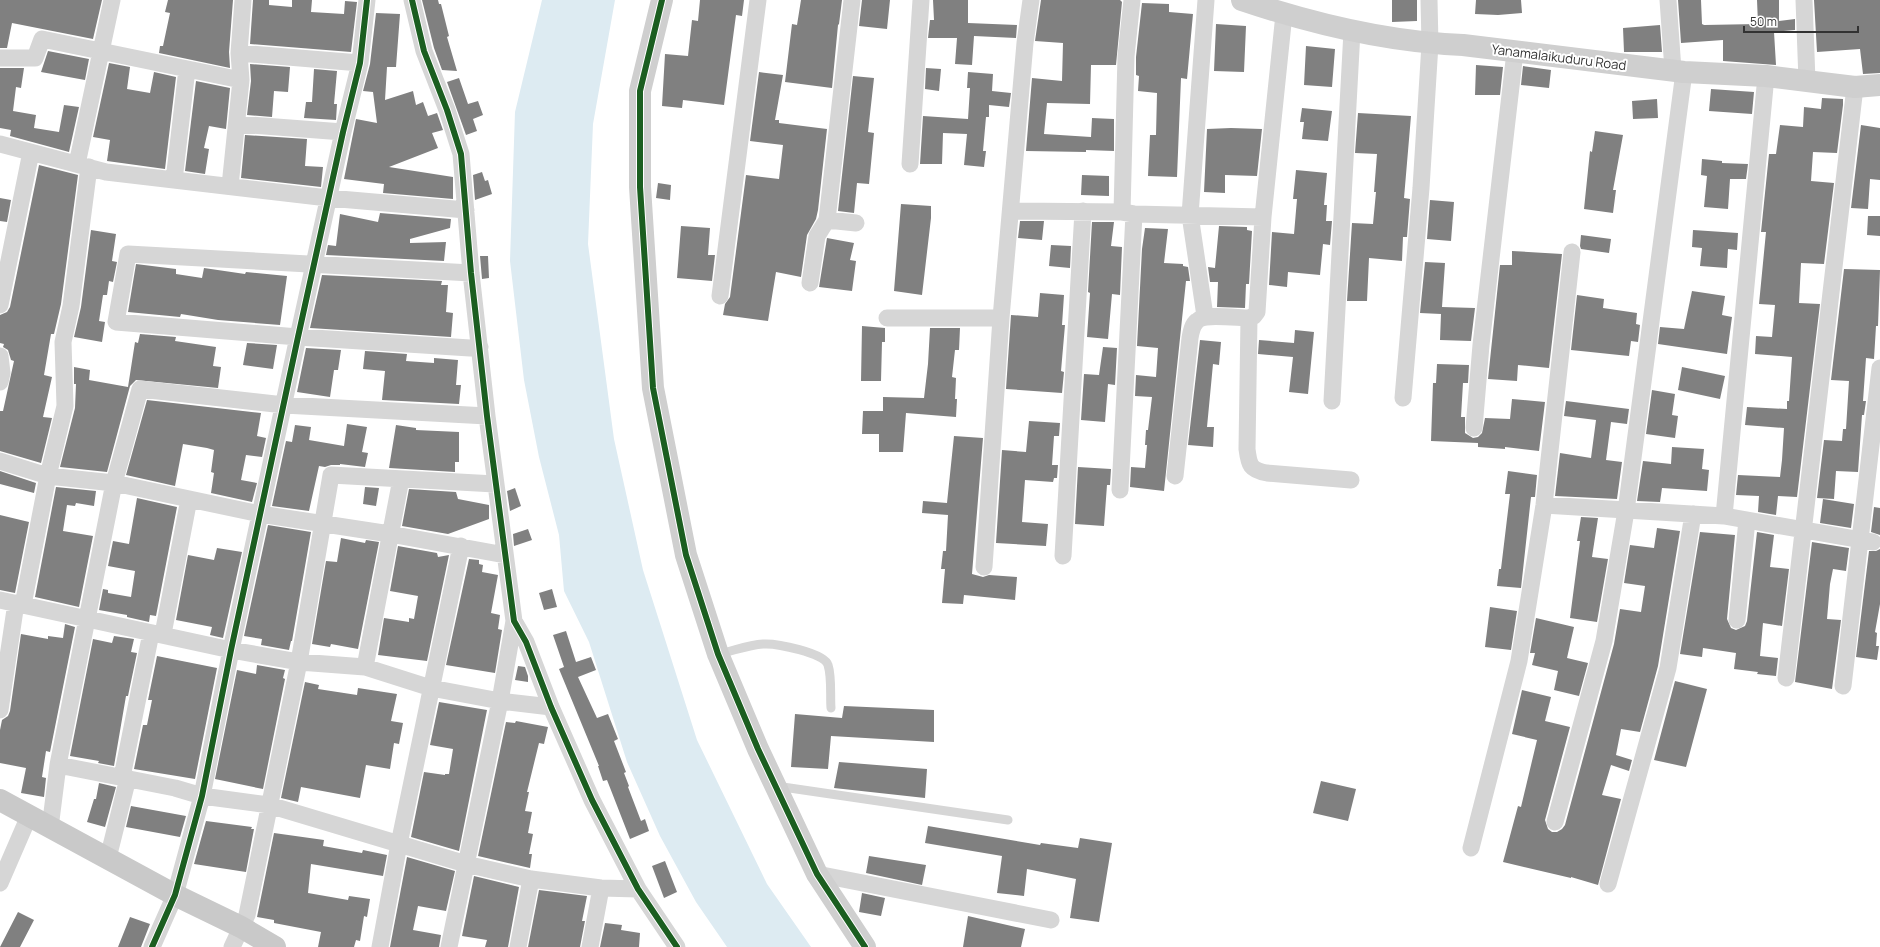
<svg xmlns="http://www.w3.org/2000/svg" width="1880" height="947" font-family="Manrope,sans-serif">
<style>
.water{fill:#ddebf2}
.building{fill:#808080}
.lines{fill:none;stroke-linecap:round;stroke-linejoin:round}
.lane{stroke:#d6d6d6;stroke-width:9}
.street{stroke:#d6d6d6;stroke-width:17}
.secondary{stroke:#cfcfcf;stroke-width:22}
.primary{stroke:#c9c9c9;stroke-width:22}
.cycleway-casing{stroke:#fff;stroke-width:8}
.cycleway{stroke:#1b5e20;stroke-width:6}
.labels{text-anchor:middle;dominant-baseline:central;stroke-width:4;stroke-linejoin:round;paint-order:stroke}
.street-label{font-size:13px;fill:#323232;stroke:#fff}
</style>
<rect width="100%" height="100%" fill="#fff"/>
<path class="water" d="M542 0H615L593 124 588 244 614 439 643 570 697 740 767 884 811 947H727L696 902 660 836 627 762 589 642 564 591 559 535 539 457 524 380 510 261 515 112Z"/>
<path class="building" d="M0 0H102L93 39 12 23 7 48H0Z
M168 0H233L229 52 230 68 159 53 160 46H163L170 13 165 12Z
M253 0H269V5L292 7V0H312L311 12 344 14 345 1 357 2 351 52 250 44Z
M422 0H438L439 4H441L449 36 447 37 457 71 442 70 434 48Z
M700 0H744L742 16 736 15 724 105 683 100 682 108 662 106 665 54 688 56 692 20 698 21Z
M801 0H842L839 24 838 25 832 88 785 82 792 24 797 25Z
M862 0H890L887 29 859 26Z
M933 0H968V23L1017 25 1016 38 974 36 972 65 955 64 957 38H928L930 20H934Z
M1041 0H1120L1122 2 1116 65H1091L1090 104 1047 103 1044 134 1091 137 1092 118 1114 119V151L1086 150V152L1026 151 1032 78 1062 81 1063 43 1035 41Z
M1392 0H1417V21L1392 22Z
M1476 0H1521L1522 13 1498 15 1475 14Z
M1678 0H1701L1702 24 1704 25 1758 24 1757 0H1779V21L1795 19V30L1774 32 1776 65 1723 61V40L1681 43Z
M1814 0H1880V73L1863 74 1860 49 1817 52Z
M1142 3 1169 4V12L1193 14 1187 79 1181 78 1177 177 1148 176 1150 135H1156L1157 93 1138 91 1139 76 1136 75V57Z
M376 13 400 14 396 67H387L385 100 413 91 416 105 423 102 428 116 437 113 443 130 432 133 438 148 389 167 453 177V199L383 193 384 184 344 179 356 119 377 123 373 92 363 91 370 64Z
M1216 24 1246 26 1244 72 1214 71Z
M1660 25 1662 52H1624L1623 28Z
M1306 46 1335 49 1332 87 1304 85Z
M48 51 89 59 85 80 41 72Z
M109 63 130 67 127 89 150 93 154 72 176 77 165 169 107 161 110 140 93 137Z
M250 64 290 67 288 92 274 91 272 117 247 115 251 81Z
M1476 65 1503 67 1500 95H1475Z
M1523 66 1551 70 1549 88 1521 85Z
M0 68H24L21 88 16 87 13 111 36 115 34 128 59 132 64 105 79 107 69 152 10 136 11 130 0 128Z
M926 68 941 69 939 91 925 89Z
M314 69 337 71 334 104H337L336 120 304 118 306 102H312Z
M759 72 783 75 775 120H779V123L827 129 818 210 816 219 807 235 801 277 776 272 768 321 723 315 725 304 730 297 746 175 779 179 783 145 750 141Z
M968 72 993 74 992 91 1011 93 1009 107 989 105V117H986L983 151H986L984 167 964 165 967 134 943 133 942 164H920L923 116 968 119 970 88H967Z
M853 76 874 78 868 132 874 133 869 184 857 183 854 213 838 211Z
M459 78 468 104 478 101 483 115 473 119 477 131 466 135 447 82Z
M196 81 230 88 226 129 209 126 204 148 209 149 205 174 185 171Z
M1711 89 1754 92 1752 114 1709 111Z
M1822 98 1843 99V105L1837 153 1813 152 1811 181 1834 183 1824 264 1801 263 1799 303 1820 304 1797 497 1778 496 1776 515 1758 512 1759 496 1736 495 1738 475 1780 477 1782 460 1784 428 1745 425 1747 407 1787 409V401H1789L1792 357 1755 354 1756 336 1772 337 1775 305 1759 304 1766 232H1761L1769 154H1776L1780 125 1803 127 1804 107 1821 109Z
M1657 99 1658 118 1633 119 1632 101Z
M1302 108 1332 111 1328 141 1302 139 1304 122H1300Z
M1358 113 1411 116 1404 198 1410 199 1407 237H1403L1402 261 1369 258 1367 301H1347L1352 223 1373 224 1376 192H1374L1377 154 1355 153Z
M1861 125 1880 128V180L1870 179 1868 209 1851 208Z
M1231 128 1262 129 1257 176 1225 175V193L1204 192 1207 129Z
M1595 131 1623 135 1613 190H1616L1613 213 1584 209 1590 151 1592 152Z
M245 135 307 139 305 166 323 167 321 187 241 178Z
M1702 159 1722 161V163L1748 164 1746 179H1730L1728 209 1704 207 1707 176 1701 175Z
M39 165 78 175 61 304 54 334H51L44 375 52 377 43 417 52 418 41 463 0 451V411H3L14 361 11 360 8 350 3 347 4 344 0 343V315L7 312 10 307Z
M1296 170 1327 173 1324 205H1327L1326 221H1332L1330 245 1323 244 1320 275 1288 272 1287 287 1269 285 1272 232 1294 234 1297 199H1293Z
M482 172 485 181 488 180 492 194 475 200 473 175Z
M1082 175 1109 176V196L1081 195Z
M658 183 671 185 670 200 656 198Z
M0 198 11 200 7 222 0 221Z
M1430 200 1454 202 1451 241 1427 239Z
M901 204 931 206V218L922 295 894 291Z
M380 213 451 219 450 228 410 239V243L446 242 444 261 326 255 328 245 336 246 340 214 378 222Z
M1868 216H1880V236L1867 235Z
M1020 221H1044L1042 240 1018 238Z
M1092 222H1114L1111 246 1122 247 1120 295 1112 294 1108 339 1087 337 1090 293 1088 292Z
M681 226 710 228 708 255H715L712 281 677 278Z
M1219 226 1247 227V230L1252 231 1249 284H1246L1245 308 1217 307 1218 282H1210L1208 267 1215 268Z
M1145 228 1168 229 1164 263 1183 264V266L1188 267 1190 281H1186L1164 491 1130 487 1131 467 1145 468 1147 445H1145L1146 430H1148L1152 397 1135 396 1136 375 1156 377 1158 348 1137 346 1142 249Z
M91 230 116 234 112 261 117 262 113 282 109 281 107 295H103L99 321 105 322 102 342 74 337 81 307Z
M1693 230 1738 233 1737 250 1728 249 1727 268 1700 266 1702 248 1692 247Z
M1581 235 1611 239 1609 253 1581 249 1580 246Z
M827 238 854 243 850 260 856 261 852 291 819 287Z
M1051 245 1071 246 1070 268 1049 266Z
M1512 251 1562 254 1549 368 1518 365 1517 381 1488 379 1500 265H1512Z
M480 256H488L489 278 482 279Z
M1425 262 1445 263 1442 307 1475 308 1471 341 1440 340 1441 314 1420 313Z
M136 264 176 269V274L202 278 204 268 245 274 246 272 287 276 280 325 218 320 181 314 180 317 128 312Z
M1844 269 1880 270 1878 326H1876L1874 359 1866 358 1863 401H1866L1864 415H1862L1858 472 1836 471 1834 499 1817 498 1824 440 1842 441 1843 429H1846L1849 381 1831 380Z
M322 275 442 281 441 285H448L446 312 453 313 451 337 310 328Z
M1692 291 1725 296 1722 315 1732 317 1727 354 1658 344 1660 327 1684 329Z
M1040 293 1064 295 1062 325H1065L1061 371 1064 372 1062 393 1006 389 1011 315 1038 317Z
M1577 295 1604 299 1603 308 1637 313 1636 324 1640 325 1638 342 1631 341 1629 356 1571 350Z
M862 326 885 328V342H882L881 381H861Z
M930 328H960L959 350H955L952 377 956 378 955 399H957L956 417 906 413 903 452H879V434H862L863 411H883V397L924 398 928 364Z
M1295 330 1314 332 1308 394 1289 392 1293 357 1258 354 1259 340 1294 343Z
M140 334 176 337 175 341 216 347 213 366 221 367 218 388 136 380 130 386 107 472 60 467 75 408 76 384H74V367L90 370 89 380 128 387 135 342 138 343Z
M1200 340 1221 342 1219 365 1213 364 1207 427H1214L1213 447 1188 445Z
M247 343 277 345 273 369 243 365Z
M1103 347 1117 348 1115 385 1108 384 1105 422 1081 420 1084 374 1099 375Z
M306 348 341 350 338 370H334L330 397 297 392Z
M365 351 407 354 406 361 434 363V358L458 360 456 385H461L459 404 382 400 385 371 363 369Z
M1437 364 1469 365 1468 383H1463L1461 417H1465V433L1473 438 1478 437 1482 433 1485 418 1510 419 1512 399 1545 402 1539 451 1505 447V449L1478 447V443L1431 441 1433 383H1436Z
M1682 367 1725 376 1720 399 1678 390Z
M1652 390 1675 394 1672 415 1678 416 1675 438 1646 434Z
M147 400 261 413 257 436 266 438 262 457 246 455 241 480 257 483 252 502 211 493 214 473 211 472 214 450 207 448 183 444 175 486 126 475Z
M1566 401 1629 409 1627 424 1611 422 1606 460 1622 462 1617 499 1555 496 1560 453 1591 458 1596 420 1564 416Z
M1029 421 1060 423 1059 436H1054L1052 465H1058L1057 478H1054L1053 482 1025 480 1022 522 1048 524 1046 546 996 543 1002 450 1026 452Z
M347 424 367 427 362 452 368 453 365 467 340 464V465H331L325 467 319 466 309 511 272 506 286 441 292 442 295 425 311 427 309 440 344 446Z
M396 425 416 428V430L459 432V462H455V472L389 468Z
M954 436 983 438 972 574 983 577 989 575 1017 577 1015 600 964 595 963 604 942 603 945 569H941L943 551H946L948 515 922 513 923 501 947 503Z
M1672 447 1704 449 1702 469 1709 470 1707 491 1662 488 1660 502 1637 501 1643 461 1671 464Z
M1078 467 1111 469 1110 485H1107L1104 526 1075 524Z
M0 471 36 483 34 493 0 484Z
M1508 471 1537 475 1535 497H1531L1521 588 1497 586 1499 569H1501L1510 494H1505Z
M56 487 96 491 94 506 76 503 75 506 67 505 63 531 93 536 79 607 35 597Z
M365 487 379 488 376 506 363 504Z
M515 488 521 506 510 511 507 491Z
M409 489 456 492 458 499 489 505V519L448 534 402 526Z
M137 498 177 507 156 616 150 615 149 622 127 617V615L99 610 103 589 108 590V593L131 597 135 571 108 566 113 541 129 544Z
M1823 499 1854 504 1851 528 1820 523Z
M1874 507 1880 508V535L1871 532Z
M0 515 29 522 15 593 0 590Z
M1581 517 1598 518 1592 557 1608 559 1597 622 1570 618 1580 541H1577Z
M268 525 311 532 292 641H291L289 650 261 645 262 639 244 636Z
M1657 528 1680 531 1658 666 1640 732 1621 729 1616 755 1632 760 1629 771 1611 765 1602 795 1621 799 1598 885 1571 877V878L1503 862 1518 806 1521 807 1537 740 1512 734 1522 690 1551 697 1545 721 1570 727 1545 820 1548 829 1552 832H1557L1562 829 1565 825 1614 644 1620 609 1641 612 1645 586 1624 583 1630 545 1654 548Z
M528 529 532 540 514 546 513 534Z
M1700 532 1735 535 1727 619 1731 628 1736 630 1745 626 1747 621 1757 532 1774 535 1770 567 1789 569 1782 626 1763 623 1760 656 1778 658 1776 676 1757 674 1758 672 1734 669 1736 653 1703 648 1702 657 1680 654Z
M341 538 365 543 366 540 379 542 358 649 331 644 330 647 312 644 326 561 337 562Z
M1812 542 1849 548 1846 571 1833 569 1830 584 1827 619 1841 620 1832 689 1795 682Z
M398 546 437 553 438 557 449 555 427 661 378 655 384 618 409 622V618L414 619 418 596 390 591Z
M217 548 242 552 223 638 210 635 212 627 176 620 188 555 214 560Z
M1880 549V604L1875 632 1877 633 1876 646H1879L1877 660 1856 657 1869 551H1876Z
M469 559 479 560V564L483 565 482 572 498 575 491 613 500 615 498 629 502 630 495 673 446 665Z
M552 589 557 607 544 610 539 593Z
M1490 607 1517 611 1511 650 1485 647Z
M1536 618 1574 627 1567 658 1588 663 1579 696 1554 690 1558 671 1532 665 1535 653H1530Z
M65 624 75 627 50 752 46 751 42 777 46 778 44 797 21 793 26 768 0 763V730L2 720 8 716 10 711 21 634 48 639V636L63 638Z
M566 631 576 662 591 657 596 670 578 677 597 718 608 714 618 739 614 741 626 772 624 773 629 786 628 787 641 821 645 819 649 831 630 839 607 780 603 781 598 766H599L559 669 564 667 553 635Z
M114 636 134 639 131 652 137 653 128 696H126L114 766 98 763 99 761 70 756 93 639 112 643Z
M157 656 217 668 195 779 134 769 143 725H147L152 700H148Z
M257 665 285 670 283 678 285 679 263 789 215 779 237 670 256 674Z
M518 666 525 667 528 676V682L515 680Z
M1675 681 1707 689 1686 767 1654 760Z
M305 682 319 685 318 689 357 695 358 688 397 694 391 721 403 723 399 744 394 743 390 769 366 765 360 798 301 787 298 802 281 798Z
M439 702 487 710 459 851 411 837 424 772 445 775V774H449L453 749 430 745Z
M844 706 934 710V742L831 736 828 769 791 767 795 714 842 718Z
M516 721 548 727 544 744 539 743 527 792H529L525 811 532 812 528 833 533 834 529 854H532L530 868 478 856 506 722 515 723Z
M839 762 927 769 925 798 834 788Z
M1321 781 1356 789 1348 821 1313 813Z
M99 783 116 787 105 827 87 822 94 799H96Z
M131 806 186 816 180 837 126 827Z
M206 821 252 827 251 829H254L246 872 194 864Z
M928 826 1040 845 1041 843 1078 848 1080 838 1112 843 1099 922 1070 918 1076 879 1027 869 1024 896 997 893 1002 856 925 843Z
M274 833 324 840 323 846 362 853 363 850 387 855 383 876 311 864 308 893 348 900 349 896 370 899 367 917 364 916 360 941 356 940 354 947H318L321 932 274 923V920L257 917Z
M869 856 926 865 922 885 866 873Z
M407 857 455 871 446 911 418 906 413 930 441 935 439 947H390Z
M665 861 677 892 664 898 652 866Z
M474 876 519 887 508 947H485L487 940 462 936Z
M539 890 587 896 582 921H585L580 947H528Z
M862 893 885 898 881 916 859 912Z
M18 912 34 920 20 947H0Z
M968 916 1025 929 1021 947H963Z
M130 917 150 924 141 947H118Z
M605 923 622 925 621 930 640 933 639 947H600Z"/>
<g class="lines">
<path class="lane" d="M718 654C733 651 748 645 763 644 776 643 825 653 828 665 832 677 830 696 831 708
M776 786 1008 820"/>
<path class="street" d="M412 0 424 51 447 110 461 154 471 273 487 416 514 621 526 642 551 707 592 800 638 889 677 947
M1668 0 1673 70
M1804 0 1807 81
M239 53 360 63
M0 58H35L42 39 241 80
M237 124 343 132
M0 144 106 172 328 198 466 210
M77 164 112 0
M910 164 921 0
M174 180 187 69
M230 186 241 80 239 53 243 0
M1011 211 1122 212 1134 214 1263 217
M1122 212 1126 56 1132 0
M827 220 856 223
M471 273 128 254 116 322 298 337 470 348 480 347
M810 283 817 236 827 220 852 0
M720 296 758 0
M0 305 31 152
M1205 316 1190 215 1206 0
M887 318H1001
M1249 318 1247 449C1249 465 1250 470 1267 473L1351 480
M0 356 2 373 0 382
M1403 398 1421 188 1430 44 1429 0
M1332 401 1352 31
M1474 428 1481 345 1515 52
M0 461 48 476 114 483 140 389 284 405 487 416
M1175 476 1190 338C1191 332 1192 325 1197 321 1204 313 1237 318 1249 318L1254 316 1257 312 1263 217 1284 14
M1120 490 1134 214
M1544 505 1724 516 1873 542
M1724 516 1766 76
M1063 556 1083 211
M984 567 1001 318 1025 43 1031 0
M0 600 231 650 299 662 365 667 431 688 500 701 551 707
M23 605 48 476 65 406 63 342 71 306 89 167
M1737 620 1747 520
M163 634 189 499
M365 667 401 479
M1786 678 1855 87
M1843 686 1880 368
M0 710 16 603
M58 765 175 788 202 796 269 805 466 864 531 879 601 888 638 889
M122 777 151 633
M1555 822 1604 641 1626 511 1684 72
M50 828 58 765 114 483 260 514 390 534 505 555
M1471 848 1519 661 1544 505 1572 252
M108 858 128 778
M817 874 1051 920
M0 883 29 816
M1608 884 1668 668 1693 514
M152 947 175 895 202 796 231 650 298 337 343 132 360 63 367 0
M232 947 247 915 299 662 331 475 495 484
M380 947 399 844 461 546
M449 947 500 701 514 621
M518 947 531 879
M590 947 601 888"/>
<path class="secondary" d="M662 0 640 91V187L653 388 686 555 718 654 758 749 817 874 865 947
M1242 0C1313 24 1388 42 1463 45L1684 72 1766 76 1855 87 1880 85"/>
<path class="primary" d="M0 800 175 895 241 927 275 947"/>
<defs>
<path id="cycleway" d="M412 0 424 51 447 110 461 154 471 273 487 416 514 621 526 642 551 707 592 800 638 889 677 947
M662 0 640 91V187L653 388 686 555 718 654 758 749 817 874 865 947
M152 947 175 895 202 796 231 650 298 337 343 132 360 63 367 0"/>
</defs>
<use href="#cycleway" class="cycleway-casing"/>
<use href="#cycleway" class="cycleway"/>
</g>
<g class="labels">
<g class="street-label">
<text transform="translate(1559 57) rotate(7)">Yanamalaikuduru Road</text>
</g>
</g>
<path d="M1744 26v6h114v-6" fill="none" stroke="#323232" stroke-width="2"/>
<text x="1750" y="26" font-size="12" fill="#323232" stroke="#ffffff" stroke-width="3" paint-order="stroke">50 m</text>
</svg>
